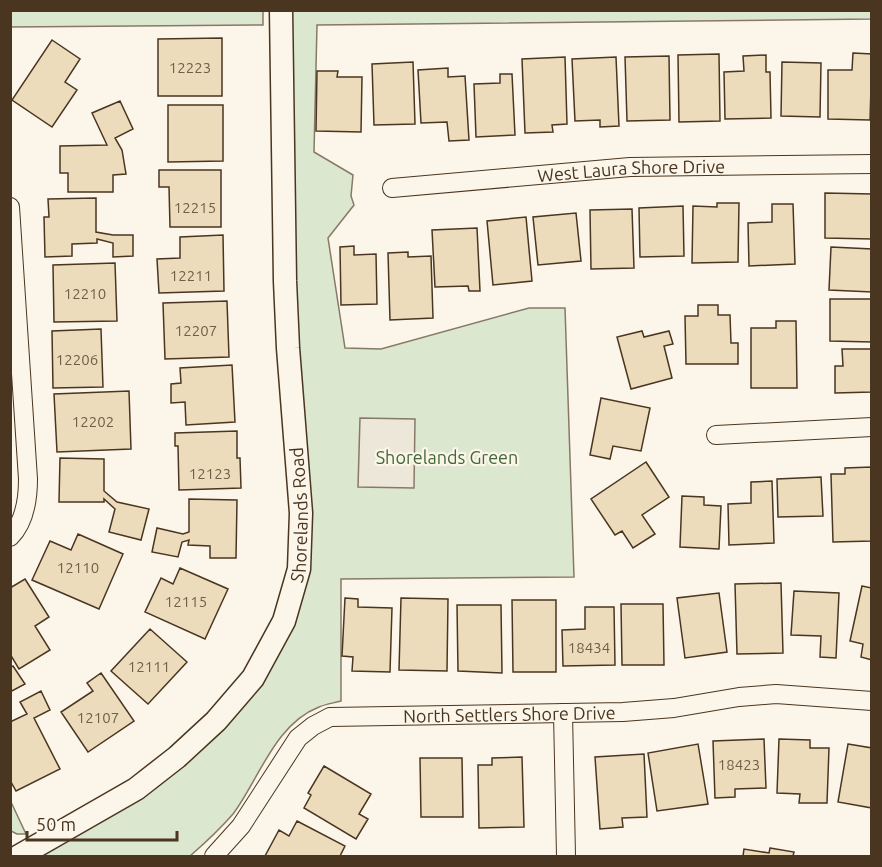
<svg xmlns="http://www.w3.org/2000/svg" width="882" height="867" font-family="Ubuntu,sans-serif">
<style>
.green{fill:#dce7d0;stroke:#887966;stroke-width:1.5}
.parking{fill:#ede7d9;stroke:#887966;stroke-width:1.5}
.building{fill:#ecdcbc;stroke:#4a3520;stroke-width:1.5}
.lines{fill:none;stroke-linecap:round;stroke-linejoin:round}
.minor-casing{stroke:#4a3520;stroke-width:20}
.tertiary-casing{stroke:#4a3520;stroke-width:25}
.minor{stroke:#fbf6e9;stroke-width:18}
.tertiary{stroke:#fbf6e9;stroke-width:22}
.labels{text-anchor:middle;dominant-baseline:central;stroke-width:4.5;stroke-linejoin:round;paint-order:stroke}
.number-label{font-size:15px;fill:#725f47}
.street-label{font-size:18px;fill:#4a3520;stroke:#fbf6e9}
.park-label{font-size:18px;fill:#436837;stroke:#fbf6e9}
</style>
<rect width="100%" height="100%" fill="#fbf6e9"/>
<path class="green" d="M10 11H263V25L11 27Z
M289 11H871V19L317 25 314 152 353 175 351 196 354 205 328 238 345 348 381 349 529 308H565L574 577 341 579V701C334 703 326 704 319 707 275 724 259 779 233 814 220 829 205 843 190 856H41L151 791 293 621 294 286Z
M11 802 26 834H17L11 831Z"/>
<path class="parking" d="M360 418 415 419 414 488 358 487Z"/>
<path class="building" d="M222 38V96H158V39Z
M52 40 80 59 65 82 77 90 52 127 12 100Z
M853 53 872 54 870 120 828 119V70H852Z
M719 54 720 121 679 122 678 55Z
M766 55V72H770L771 118 725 119 724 72 744 71 743 56Z
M669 56 670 120 627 121 625 57Z
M565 57 567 124 552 125 553 132 525 133 522 59Z
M616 57 619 126 600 127V120L575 121 572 59Z
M413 62 415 124 374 125 372 64Z
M782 62 821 63 820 117 781 116Z
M448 68V77L465 76 469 140 449 141 447 122 421 123 418 70Z
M317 71H338L337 77H362L361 132 316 131Z
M500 74H512L515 135 476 137 474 84 500 83Z
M120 101 133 129 115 138 122 150 126 174 113 175V192H68V173H60V146L107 145 92 113Z
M168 105H223V161L168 162Z
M159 170H221V227H170L169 187H159Z
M825 193 872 194V239L825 238Z
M96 198V232L113 235H133V256L113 257V243L97 239V243L72 244V256L45 257 44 217H49L48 199Z
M717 203H739L738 262 692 263 693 206 717 207Z
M772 204H793L795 264 749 266 748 223 772 222Z
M683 206 684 256 640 257 639 208Z
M632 209 634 268 591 269 590 210Z
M576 213 581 261 538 265 533 217Z
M526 217 532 281 493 285 487 221Z
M477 228 480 291H469L468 286 435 287 432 230Z
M223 235 224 291 159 293 157 259 180 258V237Z
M354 246V255L376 254 377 304 341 305 340 247Z
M831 247 872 249V292L829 290Z
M408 252V257L431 256 433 318 390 320 388 253Z
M115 263 117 321 54 322 53 265Z
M830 299H872V342L830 341Z
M227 301 229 357 165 359 163 303Z
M698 305H718V315H730L731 343H738V364H686L685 316H698Z
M776 321H796L797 388H751V328H776Z
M101 329 103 387 53 388 52 331Z
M642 331 644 337 669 331 673 344 664 346 672 378 631 389 617 337Z
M842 349H872V392L835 393V366H843Z
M232 365 235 422 186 425 185 402 171 403V384L181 383 180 368Z
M129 391 131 449 57 452 54 394Z
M601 398 650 408 641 451 613 446 610 459 590 455Z
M237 431V458H240L241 488 179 490 178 446H175V433Z
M60 458 104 459V491L117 502 149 509 141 540 109 532 115 509 104 499V502H59Z
M646 462 669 497 642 515 655 534 633 548 622 531 615 535 591 499Z
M872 467V541L833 542 831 474H845V468Z
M821 477 823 516 778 517 777 479Z
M772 481 774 543 729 545 728 504 751 503V482Z
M682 496 704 497V505L721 506 719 549 680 547Z
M189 499 237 500 236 558H210V546L188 545 189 540 182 542 178 557 152 552 157 528 183 534 189 532Z
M78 534 123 554 99 609 32 580 50 541 71 550Z
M180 568 228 589 205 639 145 612 161 578 173 584Z
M25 579 49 617 35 626 50 650 19 669 10 654V588Z
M781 583 783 653 737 654 735 584Z
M862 586 872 588V660L861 657 863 644 850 641Z
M794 591 839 593 836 658 820 657 821 636 791 635Z
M719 593 727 652 685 658 677 598Z
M345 598 358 599V607L392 608 390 672 352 671 353 657 342 656Z
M401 598 448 599 447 671 399 670Z
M512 600H556V672H513Z
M621 604H663L664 665H622Z
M457 605H501L502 673 458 671Z
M585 607H614L615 665 563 666 562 630 585 629Z
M150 629 187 662 148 704 111 671Z
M13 666 25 684 10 692V668Z
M101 673 134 721 88 752 61 712 93 691 87 683Z
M41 691 50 710 34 718 60 769 16 791 10 780V722L27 714 20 702Z
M764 739 766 788 735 789V797L715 798 713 741Z
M779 739 810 740V748H829L827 803H799L800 794 777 793Z
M698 744 708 804 657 811 648 753Z
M848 744 872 748V808L838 802Z
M644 754 647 817 622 818 623 827 600 829 595 757Z
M522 757 524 827 479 828 478 765H492V758Z
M420 758H462L463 817H421Z
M324 766 371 794 359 814 368 819 356 839 304 808 311 795 308 793Z
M297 821 345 846 340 856H265L279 830 289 836Z
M770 848 794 852 793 856H743L744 849 769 853Z"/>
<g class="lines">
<defs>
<g id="minor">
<path id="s1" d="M392 188 630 167 872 164"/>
<path d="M10 207 28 479C28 498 25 522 10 537"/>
<path d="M716 435 872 427"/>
<path d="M563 713 566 856"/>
<path id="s2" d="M214 856 241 826 298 738 313 726 330 717 623 712 674 708 739 697 776 694 872 701"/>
</g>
<g id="tertiary">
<path id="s3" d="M19 856 136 789 177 757 216 721 253 678 284 621 299 569 301 513 288 348 285 281 281 10"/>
</g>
</defs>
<use href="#minor" class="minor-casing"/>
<use href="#tertiary" class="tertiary-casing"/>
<use href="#minor" class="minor"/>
<use href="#tertiary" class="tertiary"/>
</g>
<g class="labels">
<g class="number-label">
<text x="190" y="67">12223</text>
<text x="195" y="207">12215</text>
<text x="191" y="275">12211</text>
<text x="85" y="293">12210</text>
<text x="196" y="330">12207</text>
<text x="77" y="359">12206</text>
<text x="93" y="421">12202</text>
<text x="210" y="473">12123</text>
<text x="78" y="567">12110</text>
<text x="186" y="601">12115</text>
<text x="589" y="647">18434</text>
<text x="149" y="666">12111</text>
<text x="98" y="717">12107</text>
<text x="739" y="764">18423</text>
</g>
<g class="street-label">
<text stroke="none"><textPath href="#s1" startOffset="240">West Laura Shore Drive</textPath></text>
<text stroke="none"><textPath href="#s3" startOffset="470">Shorelands Road</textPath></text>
<text stroke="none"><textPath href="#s2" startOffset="363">North Settlers Shore Drive</textPath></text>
</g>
<g class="park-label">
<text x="447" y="457">Shorelands Green</text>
</g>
</g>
<rect width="882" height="867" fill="none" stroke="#4a3520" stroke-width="24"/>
<path d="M27 831v9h150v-9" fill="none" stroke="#4a3520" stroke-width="3"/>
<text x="36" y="831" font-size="18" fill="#4a3520" stroke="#fbf6e9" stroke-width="4.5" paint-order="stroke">50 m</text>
</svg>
